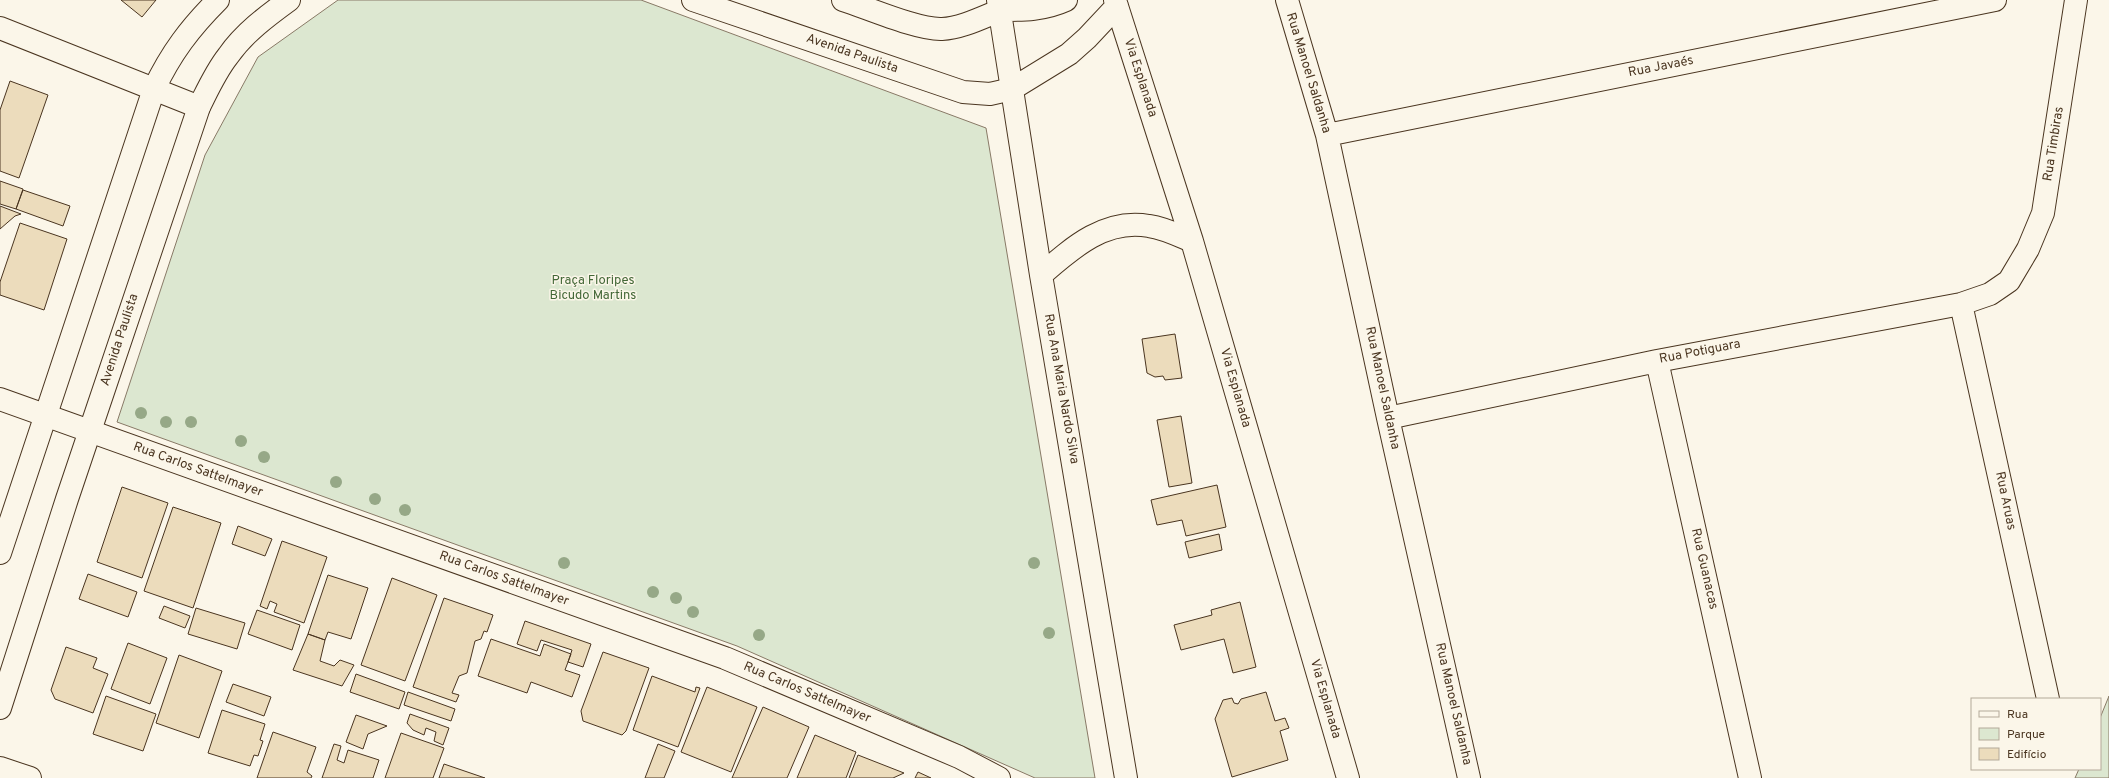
<svg xmlns="http://www.w3.org/2000/svg" width="2109" height="778" font-family="Overpass,sans-serif">
<style>
.green{fill:#dce7d0;stroke:#887966}
.building{fill:#ecdcbc;stroke:#4a3520}
.lines{fill:none;stroke-linecap:round;stroke-linejoin:round}
.minor-casing{stroke:#4a3520;stroke-width:24}
.tertiary-casing{stroke:#4a3520;stroke-width:24}
.secondary-casing{stroke:#4a3520;stroke-width:24}
.minor{stroke:#fbf6e9;stroke-width:22}
.tertiary{stroke:#fbf6e9;stroke-width:22}
.secondary{stroke:#fbf6e9;stroke-width:22}
.tree{fill:#96a887}
.labels{text-anchor:middle;dominant-baseline:central;stroke-width:3;stroke-linejoin:round;paint-order:stroke}
.street-label{font-size:13px;fill:#4a3520;stroke:#fbf6e9}
.park-label{font-size:13px;fill:#436837;stroke:#fbf6e9}
</style>
<rect width="100%" height="100%" fill="#fbf6e9"/>
<path class="green" d="M338 0H641L986 128 1095 778H1035L737 646 117 422 205 155 258 57Z
M2109 696V778H2075L2079 769H2100V718Z"/>
<path class="building" d="M121 0H156L142 17Z
M10 81 48 95 19 178 0 171V110Z
M0 181 23 189 16 209 0 204Z
M23 190 70 206 63 226 16 209Z
M0 206 21 214 15 216 0 229Z
M20 223 67 239 44 310 0 295V282Z
M1175 334 1182 378 1165 380 1163 376 1155 377 1147 373 1142 339Z
M1181 416 1192 483 1169 487 1157 420Z
M1217 485 1226 527 1186 536 1182 520 1157 525 1151 500Z
M122 487 168 503 142 578 97 562Z
M173 507 221 523 193 608 144 591Z
M238 526 272 539 265 556 232 544Z
M1219 534 1222 550 1189 558 1185 542Z
M282 541 327 557 304 623 274 612 277 604 270 601 267 609 260 606Z
M88 574 137 592 128 617 79 599Z
M328 575 368 588 351 639 328 632 325 640 308 634Z
M392 578 437 595 405 681 361 665Z
M444 598 493 615 487 632 484 631 481 639 475 641 467 673 459 676 452 693 459 695 456 702 413 687Z
M1240 602 1256 667 1233 673 1224 639 1181 650 1174 625 1212 615 1211 610Z
M164 606 190 616 185 628 159 618Z
M196 608 245 623 237 649 188 634Z
M257 610 300 625 292 650 248 634Z
M525 621 591 644 583 667 568 662 572 650 541 640 537 651 517 644Z
M308 634 325 640 320 661 334 666 340 660 354 665 342 686 293 670Z
M491 639 540 656 544 644 571 654 565 670 580 675 572 697 531 682 527 693 478 676Z
M128 643 167 658 150 704 111 689Z
M66 647 97 658 93 668 108 674 93 713 55 699 51 690Z
M603 652 649 668 626 731 622 735 583 721 581 711Z
M179 655 222 671 199 738 156 723Z
M356 674 405 692 399 709 350 692Z
M652 676 695 692 696 687 700 688 678 747 633 730Z
M233 684 271 697 264 716 226 702Z
M707 687 757 707 731 772 681 752Z
M408 692 455 709 451 721 404 705Z
M1266 692 1275 721 1285 718 1289 728 1280 731 1288 760 1232 777 1215 719 1223 700 1232 698 1234 703 1238 704 1241 699Z
M106 696 156 714 143 751 93 734Z
M763 707 809 727 787 778H732Z
M222 710 265 724 260 740 263 741 258 756 254 755 250 766 208 753Z
M410 714 449 728 443 745 434 741 436 732 426 728 424 735 413 730 407 723Z
M356 715 387 726 368 734 363 749 346 742Z
M273 732 316 747 307 772 312 776 311 778H257Z
M401 733 444 748 433 778H385Z
M815 735 856 752 846 778H797Z
M334 744 341 746 337 760 344 763 348 750 379 760 373 778H322Z
M658 744 675 751 664 778H645Z
M858 755 904 773 893 778H849Z
M444 764 485 778H439Z
M918 772 931 778H915Z"/>
<g class="lines">
<defs>
<path id="minor" d="M1287 0 1327 135 1388 418 1469 778
M0 28 199 107
M1327 135 1995 0
M1961 304 2048 699
M1657 361 1750 778
M0 399 725 658 959 757 999 778
M1388 418 1657 361 1961 304 1990 294 2009 281 2028 249 2043 213 2076 0
M0 768 30 778"/>
<path id="tertiary" d="M693 0 963 92 990 94 1012 89
M843 0C868 8 918 30 942 29 962 28 983 17 1001 10
M0 553 154 89C171 53 190 28 218 0
M0 708 67 499 199 107C208 89 216 71 228 56 244 33 267 16 289 0"/>
<path id="secondary" d="M998 0 1041 275 1126 778
M1115 0 1192 241 1348 778
M1001 10C1024 10 1044 10 1066 0
M1012 89 1069 54 1087 38 1117 6
M1041 275C1072 248 1105 218 1149 226 1164 228 1178 235 1192 241"/>
</defs>
<use href="#minor" class="minor-casing"/>
<use href="#tertiary" class="tertiary-casing"/>
<use href="#secondary" class="secondary-casing"/>
<use href="#minor" class="minor"/>
<use href="#tertiary" class="tertiary"/>
<use href="#secondary" class="secondary"/>
</g>
<g class="tree">
<circle cx="141" cy="413" r="6"/>
<circle cx="166" cy="422" r="6"/>
<circle cx="191" cy="422" r="6"/>
<circle cx="241" cy="441" r="6"/>
<circle cx="264" cy="457" r="6"/>
<circle cx="336" cy="482" r="6"/>
<circle cx="375" cy="499" r="6"/>
<circle cx="405" cy="510" r="6"/>
<circle cx="564" cy="563" r="6"/>
<circle cx="1034" cy="563" r="6"/>
<circle cx="653" cy="592" r="6"/>
<circle cx="676" cy="598" r="6"/>
<circle cx="693" cy="612" r="6"/>
<circle cx="1049" cy="633" r="6"/>
<circle cx="759" cy="635" r="6"/>
</g>
<g class="labels">
<g class="street-label">
<text transform="translate(852 54) rotate(19)">Avenida Paulista</text>
<text transform="translate(1661 67) rotate(-11)">Rua Javaés</text>
<text transform="translate(1308 73) rotate(73)">Rua Manoel Saldanha</text>
<text transform="translate(1140 78) rotate(72)">Via Esplanada</text>
<text transform="translate(2054 144) rotate(-81)">Rua Timbiras</text>
<text transform="translate(120 340) rotate(-72)">Avenida Paulista</text>
<text transform="translate(1700 352) rotate(-11)">Rua Potiguara</text>
<text transform="translate(1235 388) rotate(74)">Via Esplanada</text>
<text transform="translate(1382 388) rotate(78)">Rua Manoel Saldanha</text>
<text transform="translate(1061 389) rotate(80)">Rua Ana Maria Nardo Silva</text>
<text transform="translate(198 470) rotate(20)">Rua Carlos Sattelmayer</text>
<text transform="translate(2005 501) rotate(78)">Rua Aruas</text>
<text transform="translate(1704 569) rotate(77)">Rua Guanacas</text>
<text transform="translate(504 579) rotate(20)">Rua Carlos Sattelmayer</text>
<text transform="translate(807 693) rotate(23)">Rua Carlos Sattelmayer</text>
<text transform="translate(1325 699) rotate(74)">Via Esplanada</text>
<text transform="translate(1453 704) rotate(77)">Rua Manoel Saldanha</text>
</g>
<g class="park-label">
<text x="593" y="281">Praça Floripes<tspan x="593" dy="15">Bicudo Martins</tspan></text>
</g>
</g>
<rect x="1971" y="698" width="130" height="72" fill="#fbf6e9" stroke="#b4a999"/>
<rect x="1979" y="711" width="20" height="6" fill="#fbf6e9" stroke="#b4a999"/>
<text x="2007" y="718" font-size="12" fill="#4a3520">Rua</text>
<rect x="1979" y="728" width="20" height="12" fill="#dce7d0" stroke="#b4a999"/>
<text x="2007" y="738" font-size="12" fill="#4a3520">Parque</text>
<rect x="1979" y="748" width="20" height="12" fill="#ecdcbc" stroke="#b4a999"/>
<text x="2007" y="758" font-size="12" fill="#4a3520">Edifício</text>
</svg>
